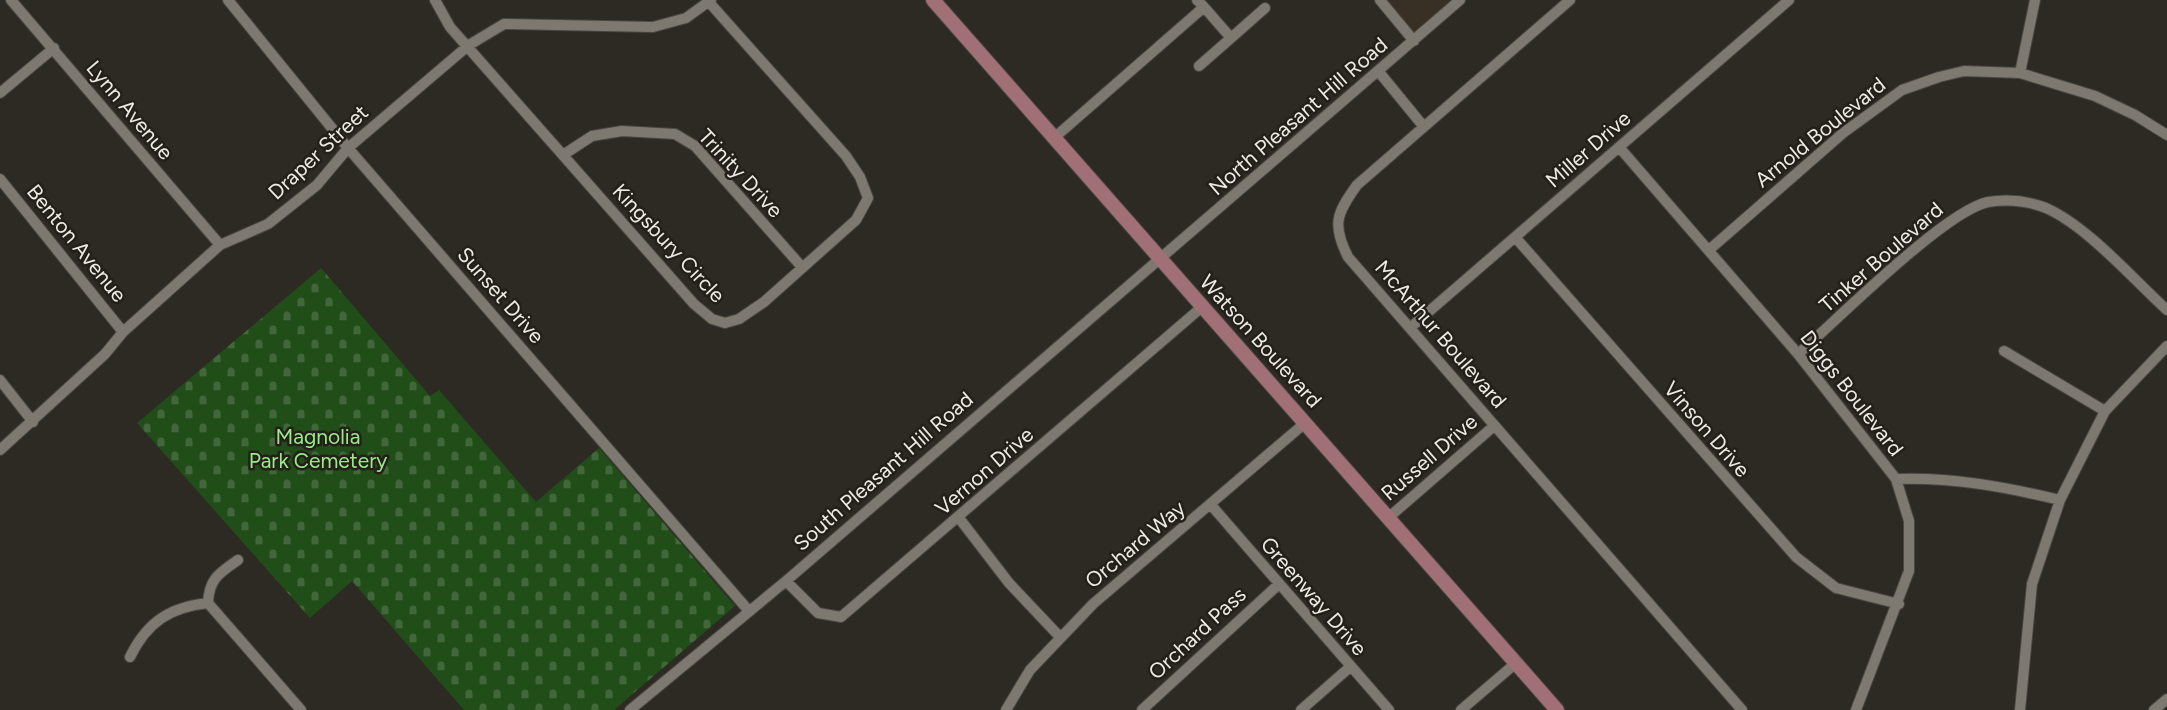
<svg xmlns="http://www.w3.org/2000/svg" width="2167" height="710" font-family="Figtree,sans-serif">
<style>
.built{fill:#383024}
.cemetery{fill:url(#cemetery-stones)}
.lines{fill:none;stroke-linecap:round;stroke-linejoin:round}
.minor-casing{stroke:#4a4640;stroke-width:12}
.major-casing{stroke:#4a4640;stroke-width:16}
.minor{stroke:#7d7870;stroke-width:10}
.major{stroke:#a17077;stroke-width:14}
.labels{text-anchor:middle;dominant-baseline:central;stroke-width:5;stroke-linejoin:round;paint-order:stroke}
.street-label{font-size:21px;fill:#edeae6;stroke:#242019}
.park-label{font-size:21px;fill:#98eb89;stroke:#242019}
</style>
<defs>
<pattern id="cemetery-stones" width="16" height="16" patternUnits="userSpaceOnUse" patternTransform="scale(1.75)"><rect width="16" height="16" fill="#214d19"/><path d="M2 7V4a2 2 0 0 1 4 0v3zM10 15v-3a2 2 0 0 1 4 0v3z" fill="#42673a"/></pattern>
</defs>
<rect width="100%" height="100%" fill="#2d2923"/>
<path class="built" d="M1386 0H1453L1415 34Z"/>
<path class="cemetery" d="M321 268 430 396 439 390 536 502 599 448 735 606 614 710H464L352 581 310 618 137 423Z"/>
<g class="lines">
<defs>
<path id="minor" d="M11 0 220 245
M228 0 348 148 749 611
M435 0 450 27 694 304 712 319 725 323 739 319 764 302 856 220 868 198 860 177 846 156 707 0
M1380 0 1414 41
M1570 0 1357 185C1336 214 1332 225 1348 257L1742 710
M1204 7 1231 38 1265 8
M1199 66 1231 38
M1379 72 1424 127
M2020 73 2035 0
M0 93 54 48
M1054 138 1204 7 1197 0
M1619 147 1798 354 1896 479 1909 521V571L1856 710
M563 155 592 136 622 131 675 134 695 146 801 266
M0 179 123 332
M1515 237 1796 557 1836 588 1899 604
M1709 250 1843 133 1902 90 1939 77 1964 71 2020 73 2095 96 2135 115 2167 135
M1411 327 1789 0
M2004 351 2105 411
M1798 354C1837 320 1945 211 1988 202 2007 199 2028 201 2046 208 2087 226 2133 279 2167 310
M0 380 33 422
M0 450 105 354 123 332 220 245 268 224 317 185 348 148 469 45 504 24 653 27 686 18 711 0
M1896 479C1952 477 2006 487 2060 500
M1211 505 1389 710
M959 518 1009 583 1060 637
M1388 518 1494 426
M786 581 818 613 841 617 1202 307
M208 603C209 579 219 573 238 560
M130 657C147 622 170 607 208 603L301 710
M630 710 786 581 1460 0
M1006 710 1030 670 1093 604 1305 423
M1142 710 1279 584
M1301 710 1350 667
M1461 710 1516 663
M2020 710 2032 584 2060 500 2105 411 2167 346
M2154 710 2167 699"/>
<path id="major" d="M933 0 1557 710"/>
</defs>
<use href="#minor" class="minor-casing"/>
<use href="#major" class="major-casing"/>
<use href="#minor" class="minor"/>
<use href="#major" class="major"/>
</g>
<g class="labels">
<g class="street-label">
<text transform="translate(130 110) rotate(50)">Lynn Avenue</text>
<text transform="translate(1298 116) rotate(-41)">North Pleasant Hill Road</text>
<text transform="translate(1820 132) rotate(-39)">Arnold Boulevard</text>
<text transform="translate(1588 149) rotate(-41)">Miller Drive</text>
<text transform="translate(318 152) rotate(-43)">Draper Street</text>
<text transform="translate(741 173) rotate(47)">Trinity Drive</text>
<text transform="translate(77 243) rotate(51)">Benton Avenue</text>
<text transform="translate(669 243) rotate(47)">Kingsbury Circle</text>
<text transform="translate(1881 257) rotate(-41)">Tinker Boulevard</text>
<text transform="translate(501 295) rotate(49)">Sunset Drive</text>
<text transform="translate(1441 334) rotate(49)">McArthur Boulevard</text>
<text transform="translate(1261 341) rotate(48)">Watson Boulevard</text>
<text transform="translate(1852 393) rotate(52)">Diggs Boulevard</text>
<text transform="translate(1707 429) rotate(49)">Vinson Drive</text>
<text transform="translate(1429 457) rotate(-41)">Russell Drive</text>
<text transform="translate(883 471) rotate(-41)">South Pleasant Hill Road</text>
<text transform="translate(984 471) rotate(-41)">Vernon Drive</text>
<text transform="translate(1135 544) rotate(-40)">Orchard Way</text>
<text transform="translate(1314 596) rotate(49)">Greenway Drive</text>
<text transform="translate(1197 633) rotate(-43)">Orchard Pass</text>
</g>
<g class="park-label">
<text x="318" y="436">Magnolia<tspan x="318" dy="24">Park Cemetery</tspan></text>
</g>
</g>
</svg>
